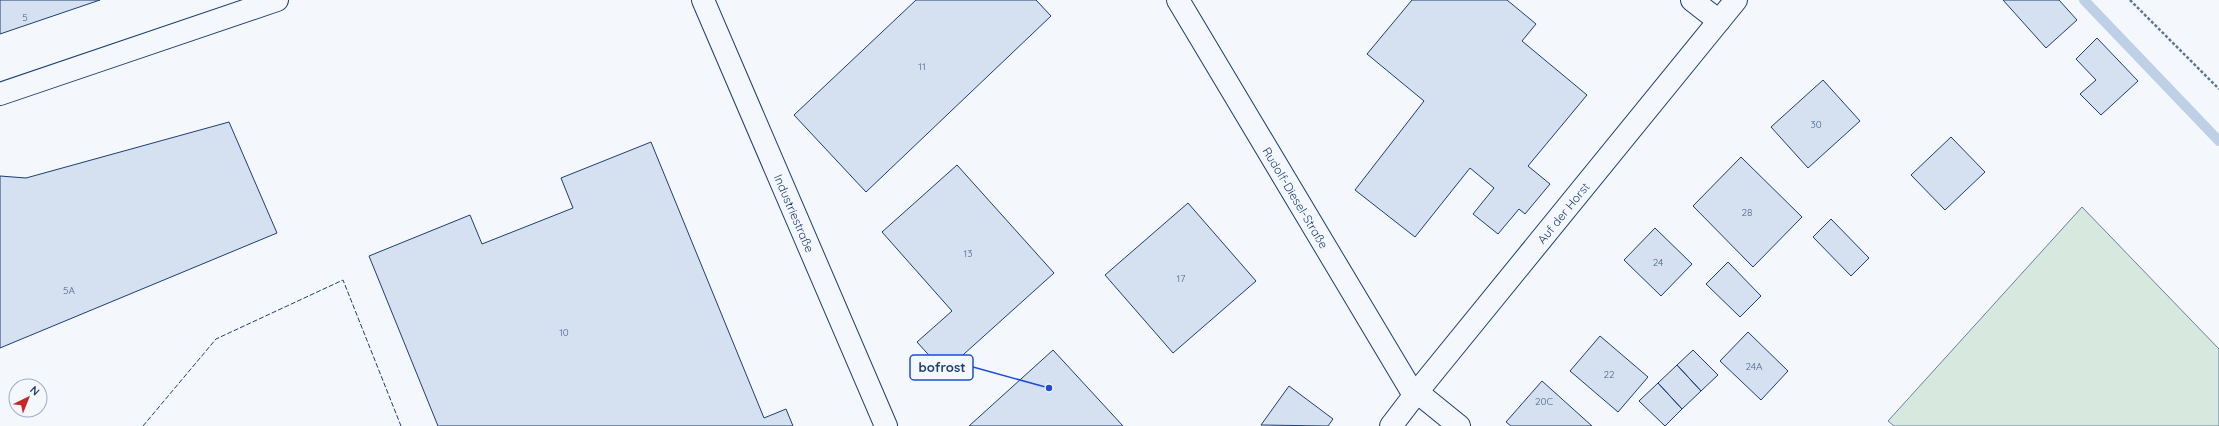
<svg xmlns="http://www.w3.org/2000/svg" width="2219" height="426" font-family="Quicksand,sans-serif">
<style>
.green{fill:#d7e8df;stroke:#687fa3}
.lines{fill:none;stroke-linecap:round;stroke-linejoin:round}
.stream{stroke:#bed0e5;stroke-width:10}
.building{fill:#d5e0f0;stroke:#1d3f73}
.minor-casing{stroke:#1d3f73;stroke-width:24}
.path{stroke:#5e769c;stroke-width:2.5;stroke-dasharray:3 2;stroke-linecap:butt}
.minor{stroke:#f4f7fb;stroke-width:22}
.fence{stroke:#1d3f73;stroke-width:1;stroke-dasharray:5 2;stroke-linecap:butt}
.labels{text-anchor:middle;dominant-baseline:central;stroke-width:3;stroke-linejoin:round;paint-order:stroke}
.number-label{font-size:10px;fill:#4b6792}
.street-label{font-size:12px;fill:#1d3f73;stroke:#f4f7fb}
.leader{fill:none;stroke:#1d4ed8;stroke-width:1.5}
.callout-dot{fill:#1d4ed8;stroke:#f4f7fb;stroke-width:1.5}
.callout{fill:#f4f7fb;stroke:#1d4ed8;stroke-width:1.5}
.callout-label{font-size:13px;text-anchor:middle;font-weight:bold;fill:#1d3f73}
</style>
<rect width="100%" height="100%" fill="#f4f7fb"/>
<path class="green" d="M2082 207 2219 349V426H1894L1888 421Z"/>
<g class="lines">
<path class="stream" d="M2084 0 2219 141"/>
</g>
<path class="building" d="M0 0H100L0 34Z
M916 0H1036L1051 16 866 192 794 115Z
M1412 0H1507L1536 24 1522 41 1587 95 1528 166 1550 184 1525 214 1519 209 1498 234 1473 214 1494 188 1470 168 1415 237 1355 190 1424 101 1367 54Z
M2003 0H2059L2077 20 2046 48Z
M2097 38 2138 81 2101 115 2080 94 2096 80 2076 59Z
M1823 80 1860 121 1808 168 1771 127Z
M229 122 277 233 0 348V176L26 178Z
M1951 137 1985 172 1945 210 1911 175Z
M651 142 764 418 786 409 793 426H438L369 256 470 215 482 244 573 208 561 178Z
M1741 157 1802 217 1753 267 1693 206Z
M957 165 1054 273 944 372 917 342 952 311 882 232Z
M1188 203 1256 281 1173 353 1105 275Z
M1831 219 1869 258 1851 276 1813 237Z
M1655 228 1692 264 1661 296 1624 260Z
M1728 262 1761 296 1740 317 1706 284Z
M1748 332 1788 371 1761 400 1720 361Z
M1600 336 1648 377 1618 412 1570 371Z
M1053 350 1123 426H969Z
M1693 350 1718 375 1701 391 1677 365Z
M1677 365 1701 391 1682 409 1658 383Z
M1542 381 1592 426H1511L1506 422Z
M1658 383 1682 409 1665 426 1639 401Z
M1289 386 1333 419 1328 426 1261 425Z"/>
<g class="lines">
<defs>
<g id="minor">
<path id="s1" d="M703 0 886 426"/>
<path id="s2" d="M1178 0 1414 395"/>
<path d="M1692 0 1719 21"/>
<path d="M0 94 277 0"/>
<path d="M1417 392 1459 426"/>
<path id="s3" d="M1391 426 1417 392 1736 0"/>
</g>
</defs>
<use href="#minor" class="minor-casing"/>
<path class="path" d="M2130 0 2219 89"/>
<use href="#minor" class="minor"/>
<path class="fence" d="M143 426 216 339 343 280 401 426"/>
</g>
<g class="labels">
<g class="number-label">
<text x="25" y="17">5</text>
<text x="922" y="66">11</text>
<text x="1816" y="124">30</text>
<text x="1747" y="212">28</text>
<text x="968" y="253">13</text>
<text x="1658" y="262">24</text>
<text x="1181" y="278">17</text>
<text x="69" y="290">5A</text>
<text x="564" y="332">10</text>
<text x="1754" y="366">24A</text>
<text x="1609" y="374">22</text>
<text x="1544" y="401">20C</text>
</g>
<g class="street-label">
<text stroke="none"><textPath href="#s2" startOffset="230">Rudolf-Diesel-Straße</textPath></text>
<text stroke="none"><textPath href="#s3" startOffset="274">Auf der Horst</textPath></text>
<text stroke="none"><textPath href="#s1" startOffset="232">Industriestraße</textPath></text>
</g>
</g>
<path class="leader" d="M1049 388L973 367"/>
<circle class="callout-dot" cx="1049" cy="388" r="4"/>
<rect class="callout" x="910" y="355" width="63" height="25" rx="4"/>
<g class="callout-label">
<text x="942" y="372">bofrost</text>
</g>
<g transform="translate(28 398) rotate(43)"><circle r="19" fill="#f4f7fb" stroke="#9eadc5"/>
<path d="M0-3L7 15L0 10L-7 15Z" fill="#c62828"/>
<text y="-6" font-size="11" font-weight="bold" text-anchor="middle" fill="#1d3f73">N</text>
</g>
</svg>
